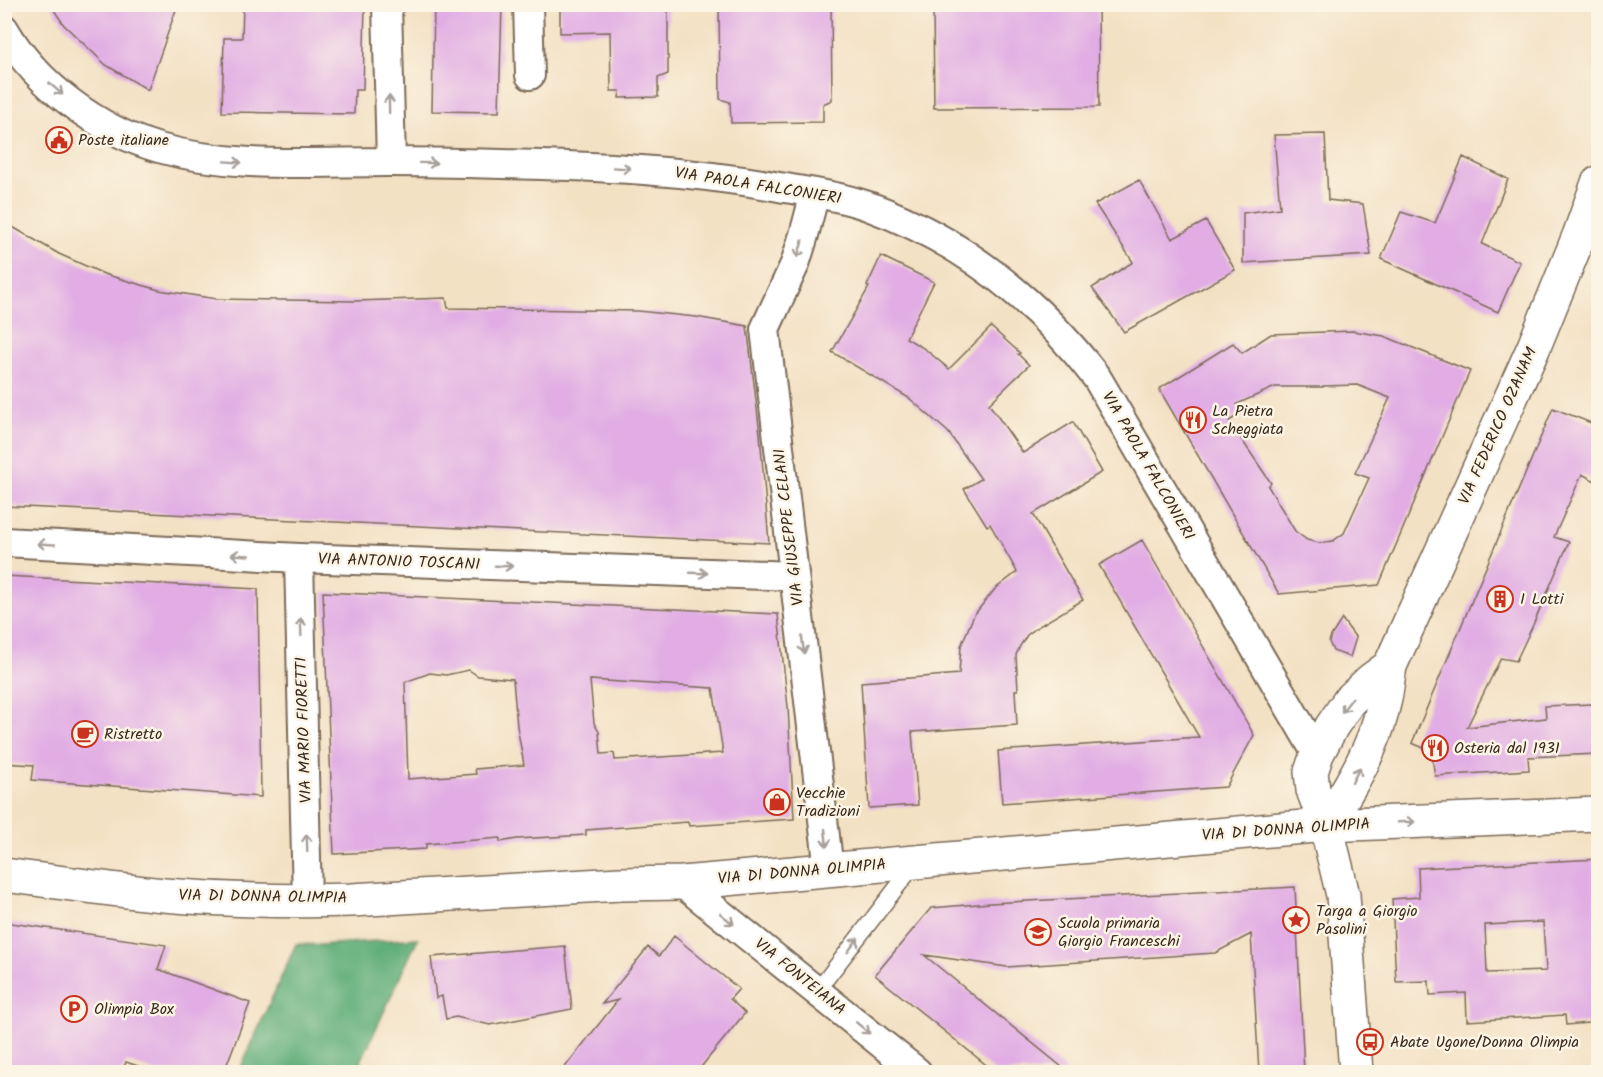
<svg xmlns="http://www.w3.org/2000/svg" width="1603" height="1077" font-family="Kalam,sans-serif">
<style>
.forest{fill:#60ae79;stroke:#4e6c4c;stroke-width:1.5}
.building{fill:#e1ade4;fill-rule:evenodd}
.lines{fill:none;stroke-linecap:round;stroke-linejoin:round}
.service-casing{stroke:#7b6a58;stroke-width:18}
.minor-casing{stroke:#7b6a58;stroke-width:32}
.tertiary-casing{stroke:#7b6a58;stroke-width:36}
.service{stroke:#fff;stroke-width:15}
.minor{stroke:#fff;stroke-width:28}
.tertiary{stroke:#fff;stroke-width:33}
.oneway{stroke:#a79f9a}
.labels{text-anchor:middle;dominant-baseline:central;stroke-width:5;stroke-linejoin:round;paint-order:stroke}
.poi-label{font-size:16px;fill:#3b2a1e;stroke:#fcf5e5;text-anchor:start}
.street-label{font-size:16px;fill:#3b2a1e;stroke:#fcf5e5}
</style>
<rect width="100%" height="100%" fill="#fcf5e5"/>
<filter id="ink" filterUnits="userSpaceOnUse"><feTurbulence type="fractalNoise" baseFrequency=".0167" numOctaves="2"/><feDisplacementMap in="SourceGraphic" scale="12" xChannelSelector="R" yChannelSelector="G"/><feConvolveMatrix kernelMatrix="1 2 1 2 8 2 1 2 1" color-interpolation-filters="sRGB"/></filter>
<filter id="wash" filterUnits="userSpaceOnUse"><feTurbulence type="fractalNoise" baseFrequency=".008" numOctaves="4" result="noise"/><feDisplacementMap in="SourceGraphic" scale="24" xChannelSelector="R" yChannelSelector="G"/><feGaussianBlur stdDeviation="1.35" result="paint"/><feColorMatrix in="noise" values="0 0 0 0 0 0 0 0 0 0 0 0 0 0 0 0 0 1.4 0 .05"/><feComposite in="paint" operator="in"/></filter>
<g filter="url(#wash)">
<rect width="100%" height="100%" fill="#f3e1c4"/>
<path class="forest" d="M418 938 356 1072H253L241 1067 296 944 320 945Z"/>
<g id="blocks">
<path class="building" d="M50 4H178L148 90 106 65 64 25Z
M243 4H365L363 90H355L354 114 222 112 224 38H242Z
M434 4H502L499 112 432 111Z
M560 4H668V74L658 78V97L619 98 620 91H611L610 32 560 33Z
M719 4H831L832 100 823 104V122L731 123 730 102 720 99Z
M933 4H1098L1099 107 934 108Z
M1325 134 1328 200 1363 204 1371 255 1243 263V213L1280 208 1274 135Z
M1463 157 1508 179 1482 244 1520 262 1498 312 1381 259 1401 212 1435 223Z
M1139 180 1172 239 1206 221 1235 270 1124 332 1092 288 1133 262 1095 204Z
M4 222 59 254 104 274 159 290 217 299 356 301 446 298 448 308 638 311 696 317 747 326 760 434 769 543 4 506Z
M881 256 934 282 906 338 925 349 949 369 991 327 1020 353 1018 354 1029 365 989 404 1023 453 1073 422 1102 472 1033 514 1083 600 1039 626 1027 635 1020 646 1016 655 1018 690H1015L1017 725 912 732 918 805 869 808 861 682 959 674 961 646 974 615 995 589 1017 572 990 524 987 526 964 489 981 479 948 432 909 398 832 352 869 287 867 286Z
M1353 331 1384 336 1470 371 1379 585 1279 594 1159 389 1233 343 1242 353 1271 334ZM1357 385 1390 398 1355 473 1369 478 1344 533 1333 541 1319 543 1307 540 1295 531 1268 486 1271 483 1229 421 1242 413 1237 404 1275 387H1323V386Z
M1553 408 1599 426V483L1582 474 1554 537 1569 542 1533 625 1516 661 1501 658 1467 727 1546 718 1545 706 1592 704 1599 725V754L1528 757 1529 770 1435 776 1431 751 1412 743Z
M1142 540 1254 735 1226 787 1002 803 998 751 1199 737 1099 565Z
M4 576 258 589 261 797 32 780 34 765 4 763Z
M323 592 778 614 788 707 794 819 689 826 688 822 586 830V835L517 839 500 842V838L426 844V849L334 854ZM469 670 478 676 513 679 517 726 524 765 475 769 476 774 408 779 405 682 430 673 446 675ZM590 680 713 688 723 753 615 760 614 753 601 754 599 732 594 723Z
M1342 619 1356 638 1350 657 1333 651 1329 642 1331 636Z
M1599 859V1022L1566 1025 1565 1015 1467 1021 1466 993 1430 995 1429 981 1396 982 1392 899 1419 897 1418 868ZM1543 922 1546 971 1487 973 1485 925Z
M1295 887 1304 1072H1259L1251 934 1215 953 1007 967 924 955 1068 1072H995L875 975 931 908 990 903Z
M4 922 166 945 158 969 250 1003 224 1072H156L126 1062 122 1072H4Z
M674 936 739 989 730 999 745 1013 697 1072H561L618 1000 602 1004 648 947 659 956Z
M565 946 572 1009 490 1025 456 1017 446 1019 442 996 436 998 431 957Z"/>
</g>
</g>
<g filter="url(#ink)">
<use href="#blocks" fill-opacity="0" stroke="#7b6a58" stroke-width="1.5"/>
<g class="lines">
<defs>
<path id="service" d="M817 991 914 865"/>
<path id="minor" d="M387 4 391 162
M528 4 530 75
M4 29C36 85 98 130 159 148 234 169 311 162 387 162 426 162 464 163 502 164 595 166 688 170 779 187 809 192 839 196 868 206 960 239 1037 300 1097 378L1317 754
M815 193 804 235 795 264 765 329 829 870
M4 542 299 558 794 576
M299 558 307 901
M682 883 917 1072"/>
<path id="tertiary" d="M1326 825C1350 787 1375 747 1384 703 1387 691 1388 678 1390 666L1533 349 1579 236 1598 183
M4 875C58 882 111 890 164 895 226 900 289 902 352 900L620 884 682 883 1326 825 1598 814
M1356 1072 1343 895 1326 825 1313 790 1311 772 1317 754 1332 726 1349 701 1371 680 1390 666"/>
</defs>
<use href="#service" class="service-casing"/>
<use href="#minor" class="minor-casing"/>
<use href="#tertiary" class="tertiary-casing"/>
<use href="#service" class="service"/>
<use href="#minor" class="minor"/>
<use href="#tertiary" class="tertiary"/>
</g>
<defs><path id="oneway-shaft" d="M-6 0H5M1.5-3L5.5 0L1.5 3" fill="none" stroke-width="1.6" stroke-linecap="round" stroke-linejoin="round" transform="scale(1.5)"/></defs>
<g class="oneway">
<use href="#oneway-shaft" transform="translate(56 89) rotate(41)"/>
<use href="#oneway-shaft" transform="translate(389 104) rotate(-91)"/>
<use href="#oneway-shaft" transform="translate(233 162) rotate(4)"/>
<use href="#oneway-shaft" transform="translate(428 163) rotate(1)"/>
<use href="#oneway-shaft" transform="translate(622 168) rotate(4)"/>
<use href="#oneway-shaft" transform="translate(800 249) rotate(108)"/>
<use href="#oneway-shaft" transform="translate(46 544) rotate(-177)"/>
<use href="#oneway-shaft" transform="translate(240 555) rotate(-177)"/>
<use href="#oneway-shaft" transform="translate(504 566) rotate(2)"/>
<use href="#oneway-shaft" transform="translate(699 573) rotate(2)"/>
<use href="#oneway-shaft" transform="translate(301 627) rotate(-92)"/>
<use href="#oneway-shaft" transform="translate(803 645) rotate(83)"/>
<use href="#oneway-shaft" transform="translate(1347 705) rotate(127)"/>
<use href="#oneway-shaft" transform="translate(1356 775) rotate(-63)"/>
<use href="#oneway-shaft" transform="translate(1406 822) rotate(-2)"/>
<use href="#oneway-shaft" transform="translate(826 838) rotate(84)"/>
<use href="#oneway-shaft" transform="translate(307 843) rotate(-92)"/>
<use href="#oneway-shaft" transform="translate(727 919) rotate(39)"/>
<use href="#oneway-shaft" transform="translate(853 945) rotate(-53)"/>
<use href="#oneway-shaft" transform="translate(863 1028) rotate(40)"/>
</g>
</g>
<defs>
<symbol id="civic-ring" viewBox="-11 -11 22 22"><circle r="9.5" fill="#fcf5e5" stroke="#c8321e" stroke-width="1.5"/><path d="M-.6-6.5H3V-4.5H.6V-3L4-1V1h2V6H-6V1h2V-1L-.6-3ZM-1.2 2.5V6h2.4V2.5Z" fill="#c8321e"/></symbol>
<symbol id="restaurant-ring" viewBox="-11 -11 22 22"><circle r="9.5" fill="#fcf5e5" stroke="#c8321e" stroke-width="1.5"/><path d="M-5-6h1v4h1v-4h1v4h1v-4h1v5L-1.5 .5V6h-2V.5L-5-1ZM5-6V6H3V1.5H1.5Q1.5-4 5-6Z" fill="#c8321e"/></symbol>
<symbol id="building-ring" viewBox="-11 -11 22 22"><circle r="9.5" fill="#fcf5e5" stroke="#c8321e" stroke-width="1.5"/><path d="M-4-6H4V6H1V3H-1V6H-4ZM-2.5-4.3h1.7v1.8h-1.7ZM.8-4.3h1.7v1.8H.8ZM-2.5-1h1.7V.8h-1.7ZM.8-1h1.7V.8H.8Z" fill="#c8321e"/></symbol>
<symbol id="cafe-ring" viewBox="-11 -11 22 22"><circle r="9.5" fill="#fcf5e5" stroke="#c8321e" stroke-width="1.5"/><path d="M-5.5-4.5H6V0H3Q3 3.5 0 3.5H-2.5Q-5.5 3.5-5.5 0ZM3-3.2v2h1.7v-2ZM-6 4.5H4V6H-6Z" fill="#c8321e"/></symbol>
<symbol id="shop-ring" viewBox="-11 -11 22 22"><circle r="9.5" fill="#fcf5e5" stroke="#c8321e" stroke-width="1.5"/><path d="M-5-2.5h2.3a2.7 3.5 0 0 1 5.4 0H5L5.5 6h-11ZM-1.5-2.5h3a1.5 2.3 0 0 0-3 0Z" fill="#c8321e"/></symbol>
<symbol id="sight-ring" viewBox="-11 -11 22 22"><circle r="9.5" fill="#fcf5e5" stroke="#c8321e" stroke-width="1.5"/><path d="M0-6L1.8-2.2L6-1.7L2.9 1.2L3.7 5.4L0 3.3L-3.7 5.4L-2.9 1.2L-6-1.7L-1.8-2.2Z" fill="#c8321e"/></symbol>
<symbol id="school-ring" viewBox="-11 -11 22 22"><circle r="9.5" fill="#fcf5e5" stroke="#c8321e" stroke-width="1.5"/><path d="M0-5L7-2L0 1L-7-2ZM-4 1L0 2.5L4 1V4Q0 6-4 4Z" fill="#c8321e"/></symbol>
<symbol id="parking-ring" viewBox="-11 -11 22 22"><circle r="9.5" fill="#fcf5e5" stroke="#c8321e" stroke-width="1.5"/><path d="M-3.5-5.5H1a3.5 3.5 0 0 1 0 7H-1V5.5H-3.5ZM-1-3.4V-.6H.8a1.4 1.4 0 0 0 0-2.8Z" fill="#c8321e"/></symbol>
<symbol id="bus-ring" viewBox="-11 -11 22 22"><circle r="9.5" fill="#fcf5e5" stroke="#c8321e" stroke-width="1.5"/><path d="M-5-6H5V4H4V6H2V4H-2V6H-4V4H-5ZM-3.5-4V0h7V-4ZM-3.5 1.2v1.5H-2V1.2ZM2 1.2v1.5H3.5V1.2Z" fill="#c8321e"/></symbol>
</defs>
<g fill-rule="evenodd">
<use href="#civic-ring" x="44" y="125" width="30" height="30"/>
<use href="#restaurant-ring" x="1178" y="405" width="30" height="30"/>
<use href="#building-ring" x="1485" y="584" width="30" height="30"/>
<use href="#cafe-ring" x="70" y="719" width="30" height="30"/>
<use href="#restaurant-ring" x="1420" y="733" width="30" height="30"/>
<use href="#shop-ring" x="762" y="787" width="30" height="30"/>
<use href="#sight-ring" x="1281" y="905" width="30" height="30"/>
<use href="#school-ring" x="1023" y="917" width="30" height="30"/>
<use href="#parking-ring" x="59" y="994" width="30" height="30"/>
<use href="#bus-ring" x="1355" y="1027" width="30" height="30"/>
</g>
<g class="labels">
<g class="poi-label">
<text x="78" y="140">Poste italiane</text>
<text x="1212" y="411">La Pietra<tspan x="1212" dy="18">Scheggiata</tspan></text>
<text x="1520" y="599">I Lotti</text>
<text x="104" y="734">Ristretto</text>
<text x="1454" y="748">Osteria dal 1931</text>
<text x="796" y="793">Vecchie<tspan x="796" dy="18">Tradizioni</tspan></text>
<text x="1316" y="911">Targa a Giorgio<tspan x="1316" dy="18">Pasolini</tspan></text>
<text x="1058" y="923">Scuola primaria<tspan x="1058" dy="18">Giorgio Franceschi</tspan></text>
<text x="94" y="1009">Olimpia Box</text>
<text x="1390" y="1042">Abate Ugone/Donna Olimpia</text>
</g>
<g class="street-label">
<text transform="translate(758 186) rotate(9)">VIA PAOLA FALCONIERI</text>
<text transform="translate(1498 426) rotate(-66)">VIA FEDERICO OZANAM</text>
<text transform="translate(1148 466) rotate(60)">VIA PAOLA FALCONIERI</text>
<text transform="translate(789 527) rotate(-97)">VIA GIUSEPPE CELANI</text>
<text transform="translate(399 562) rotate(2)">VIA ANTONIO TOSCANI</text>
<text transform="translate(304 730) rotate(-92)">VIA MARIO FIORETTI</text>
<text transform="translate(1286 830) rotate(-4)">VIA DI DONNA OLIMPIA</text>
<text transform="translate(802 872) rotate(-5)">VIA DI DONNA OLIMPIA</text>
<text transform="translate(263 897) rotate(1)">VIA DI DONNA OLIMPIA</text>
<text transform="translate(800 977) rotate(39)">VIA FONTEIANA</text>
</g>
</g>
<rect width="1603" height="1077" fill="none" stroke="#fcf5e5" stroke-width="24"/>
</svg>
